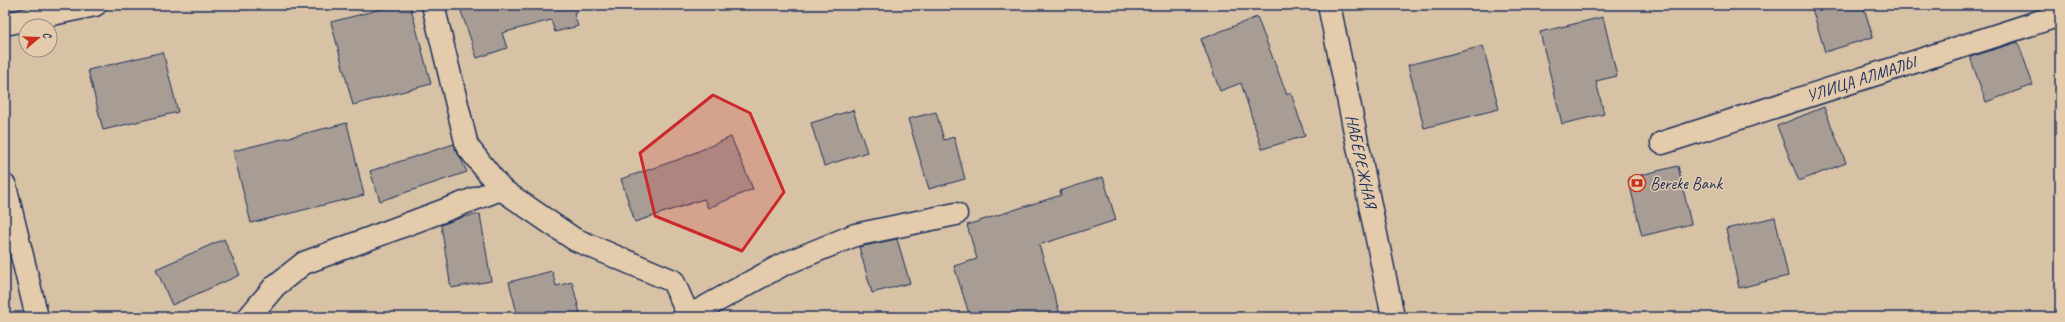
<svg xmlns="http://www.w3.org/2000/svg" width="2065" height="322" font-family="Caveat,sans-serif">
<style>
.building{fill:#a89d95;stroke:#1b2f5e}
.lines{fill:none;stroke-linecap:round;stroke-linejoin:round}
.minor-casing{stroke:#1b2f5e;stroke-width:25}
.secondary-casing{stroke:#1b2f5e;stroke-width:25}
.minor{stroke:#e3cbab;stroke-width:22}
.secondary{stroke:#e3cbab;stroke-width:22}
.marked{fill:#cd282b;fill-opacity:0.2;stroke:#cd282b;stroke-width:3;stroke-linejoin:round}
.labels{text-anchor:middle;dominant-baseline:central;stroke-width:3;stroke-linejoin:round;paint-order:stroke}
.street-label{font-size:17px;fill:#1b2f5e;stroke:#e3cbab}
.poi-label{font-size:17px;fill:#1b2f5e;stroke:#e3cbab;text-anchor:start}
</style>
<rect width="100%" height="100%" fill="#d7c2a6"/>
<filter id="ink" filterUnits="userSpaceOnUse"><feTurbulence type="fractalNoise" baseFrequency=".025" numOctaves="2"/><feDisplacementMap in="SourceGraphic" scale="8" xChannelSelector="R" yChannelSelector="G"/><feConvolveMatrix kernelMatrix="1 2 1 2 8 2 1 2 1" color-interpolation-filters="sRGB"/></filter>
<g filter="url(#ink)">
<path class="building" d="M397 5H410L431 84 353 105 331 22Z
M459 5H575L576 13 574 14 578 26 555 32 551 20 502 33 507 48 477 58Z
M1811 5H1863L1873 37 1825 52Z
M1257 17 1287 95 1291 93 1305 136 1262 149 1241 83 1220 91 1201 39Z
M1603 17 1617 76 1596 81 1604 114 1562 124 1540 32Z
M2018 42 2033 85 1986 102 1970 57Z
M1483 46 1499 109 1424 128 1408 65Z
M163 52 178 112 103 130 88 70Z
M1824 107 1846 163 1799 181 1777 126Z
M853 110 867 152 824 166 811 123Z
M936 112 944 140 954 137 965 179 929 189 908 119Z
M347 123 364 195 251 223 233 151Z
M731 137 753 189 708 208 704 199 635 222 621 179 680 159Z
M454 144 467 172 380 201 370 171Z
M1678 166 1691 224 1642 236 1628 178Z
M1103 177 1116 220 1039 245 1061 317H970L954 266 977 259 967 225 1061 195 1060 191Z
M480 214 491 281 451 288 441 225 463 217Z
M1775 217 1788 276 1739 288 1726 229Z
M224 239 240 275 172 305 156 269Z
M897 239 910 283 872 293 859 247Z
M552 271 556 286 572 282 581 317H518L509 282Z"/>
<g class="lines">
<defs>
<path id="minor" d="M433 5 467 146 501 189 574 239 673 281 689 317
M1329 5 1393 317
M1662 143 2060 15
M5 186 37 317
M689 316 782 265 855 235 956 214
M249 317 275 286 304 263 501 189"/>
<path id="secondary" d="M5 24 95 5"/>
</defs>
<use href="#minor" class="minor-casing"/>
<use href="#secondary" class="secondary-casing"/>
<use href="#minor" class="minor"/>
<use href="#secondary" class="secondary"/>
</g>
</g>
<path class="marked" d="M713 95 750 113 784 192 742 251 655 216 640 153Z"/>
<defs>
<symbol id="bank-ring" viewBox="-11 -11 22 22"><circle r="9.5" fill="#e3cbab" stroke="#c8321e" stroke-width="1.5"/><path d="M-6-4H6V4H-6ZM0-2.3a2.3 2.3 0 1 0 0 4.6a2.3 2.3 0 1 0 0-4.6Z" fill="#c8321e"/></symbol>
</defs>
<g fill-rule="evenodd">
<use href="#bank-ring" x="1627" y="173" width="20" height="20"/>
</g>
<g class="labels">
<g class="street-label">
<text transform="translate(1861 79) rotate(-18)">УЛИЦА АЛМАЛЫ</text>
<text transform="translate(1361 161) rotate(78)">НАБЕРЕЖНАЯ</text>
</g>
<g class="poi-label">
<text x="1650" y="183">Bereke Bank</text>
</g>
</g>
<rect width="2065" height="322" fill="none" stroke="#e3cbab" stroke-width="20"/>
<rect x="10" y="10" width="2045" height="302" fill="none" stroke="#1b2f5e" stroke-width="1.5" filter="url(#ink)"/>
<g transform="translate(38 38) rotate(71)"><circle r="19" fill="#e3cbab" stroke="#938d8c"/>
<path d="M0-3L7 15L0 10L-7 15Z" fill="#c8321e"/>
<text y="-6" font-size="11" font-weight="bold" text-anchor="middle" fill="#1b2f5e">С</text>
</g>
</svg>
